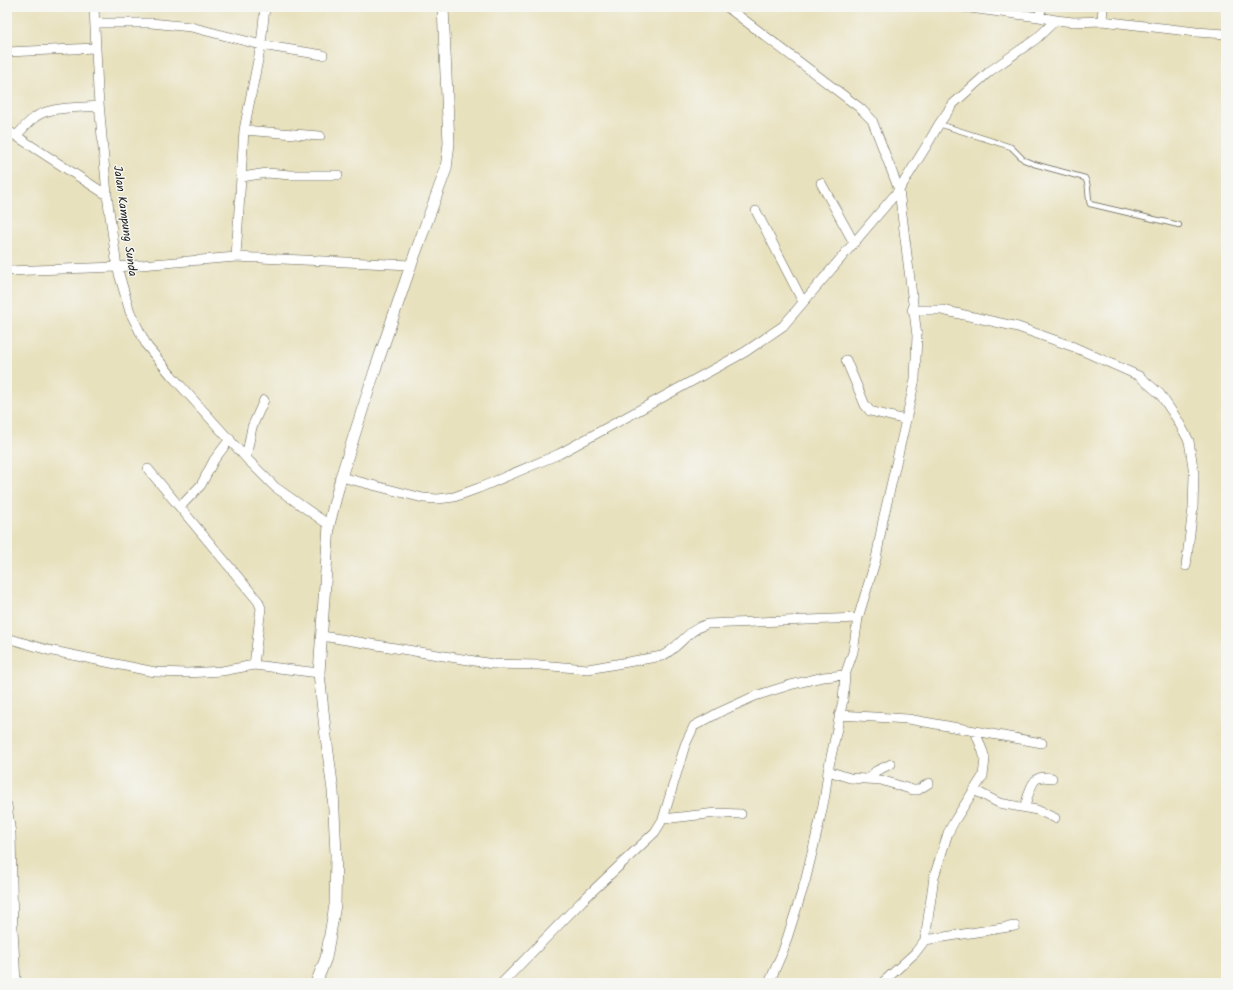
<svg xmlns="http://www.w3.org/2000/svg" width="1233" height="990" font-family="Kalam,sans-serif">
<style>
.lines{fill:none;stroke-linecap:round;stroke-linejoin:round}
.service-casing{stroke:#636154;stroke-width:6}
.minor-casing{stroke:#636154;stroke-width:10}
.tertiary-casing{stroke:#636154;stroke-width:12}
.service{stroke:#fff;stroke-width:4.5}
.minor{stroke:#fff;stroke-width:9}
.tertiary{stroke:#fff;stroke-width:11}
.labels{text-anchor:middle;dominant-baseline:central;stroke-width:3;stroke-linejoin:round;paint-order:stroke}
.street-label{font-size:12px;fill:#1c1c1c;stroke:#f6f6f2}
</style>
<rect width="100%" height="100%" fill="#f6f6f2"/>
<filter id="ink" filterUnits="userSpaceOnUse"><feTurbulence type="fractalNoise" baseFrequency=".025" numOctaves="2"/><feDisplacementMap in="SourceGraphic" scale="8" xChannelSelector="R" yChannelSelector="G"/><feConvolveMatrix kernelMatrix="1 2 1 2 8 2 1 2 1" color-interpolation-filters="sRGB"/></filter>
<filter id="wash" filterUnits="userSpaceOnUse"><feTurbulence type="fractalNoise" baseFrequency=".012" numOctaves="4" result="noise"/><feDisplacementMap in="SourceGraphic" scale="16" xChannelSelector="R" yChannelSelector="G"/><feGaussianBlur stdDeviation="0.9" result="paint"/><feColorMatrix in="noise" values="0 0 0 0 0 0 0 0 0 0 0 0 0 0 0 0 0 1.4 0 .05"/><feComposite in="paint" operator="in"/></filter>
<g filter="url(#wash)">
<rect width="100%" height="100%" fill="#e8e1bd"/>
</g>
<g filter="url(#ink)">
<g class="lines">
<defs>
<path id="service" d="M939 124 1011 147 1024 160 1034 164 1085 178C1090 186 1087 195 1090 204L1179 225"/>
<path id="minor" d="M94 7 98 91 107 195 117 267 130 312 147 346 171 375 246 458 275 487 329 525
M727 7 860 108 872 120 899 190 917 336 915 379 906 420 883 520 876 559 858 618 853 652 845 675
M962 7 1039 17 1056 20
M1039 17 1042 7
M1102 21 1103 7
M95 23H151L191 27 261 45 323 55
M7 52 95 48
M7 130 107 195
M244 130 320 136
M16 136C22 130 27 123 34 118 48 106 81 108 99 106
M242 177 267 173 291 175H338
M821 183 854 243
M756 211 803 302
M236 257 244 130 261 45 265 7
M7 271 117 267 236 257 411 265
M912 310H942L1018 327 1074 347 1139 376 1160 394 1177 419 1189 441 1194 474 1193 508 1186 566
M846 360 865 405 870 411 906 420
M246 458 252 427 264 400
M148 469 258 601 261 608 254 665
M341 477 423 498 438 499 454 497 479 488 559 454 745 352 783 326 899 190 927 145 939 124 953 104 990 71 1036 39 1056 20 1073 22 1102 21 1196 32 1226 34
M180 507 201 485 214 460 230 439
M322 636 493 664 539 665 588 669 662 656C680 647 687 630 707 624L858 618
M7 638 48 650 155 672 187 673 222 671 254 665 319 673
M839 715 908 719 1042 743
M828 771 850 778 881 780 913 790H918L929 783
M869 778 876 771 891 764
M974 790 999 803 1037 810 1055 818
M7 805 11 834 13 929 16 983
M1025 807C1027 800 1031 780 1039 778 1043 776 1048 778 1052 778
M663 819 716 813 741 814
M925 940 1015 926
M502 983 582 901 655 832 663 819 685 745 694 726 720 712 755 696 790 685 823 677 845 675 843 700 828 771 825 795 819 824 805 882 783 951 769 983
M882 983 915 953 925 940 934 877 948 833 955 820 983 776 985 759 983 752 975 731"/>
<path id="tertiary" d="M316 983 326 958 335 905 336 854 333 791 325 729 319 673 329 525 341 477 375 370 411 265 446 169 449 143 443 7"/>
</defs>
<use href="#service" class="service-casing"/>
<use href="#minor" class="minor-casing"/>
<use href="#tertiary" class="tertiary-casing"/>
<use href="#service" class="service"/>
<use href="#minor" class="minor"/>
<use href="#tertiary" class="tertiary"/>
</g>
</g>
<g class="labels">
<g class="street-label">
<text transform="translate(125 221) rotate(82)">Jalan Kampung Sunda</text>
</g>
</g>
<rect width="1233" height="990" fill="none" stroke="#f6f6f2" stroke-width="24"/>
</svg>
